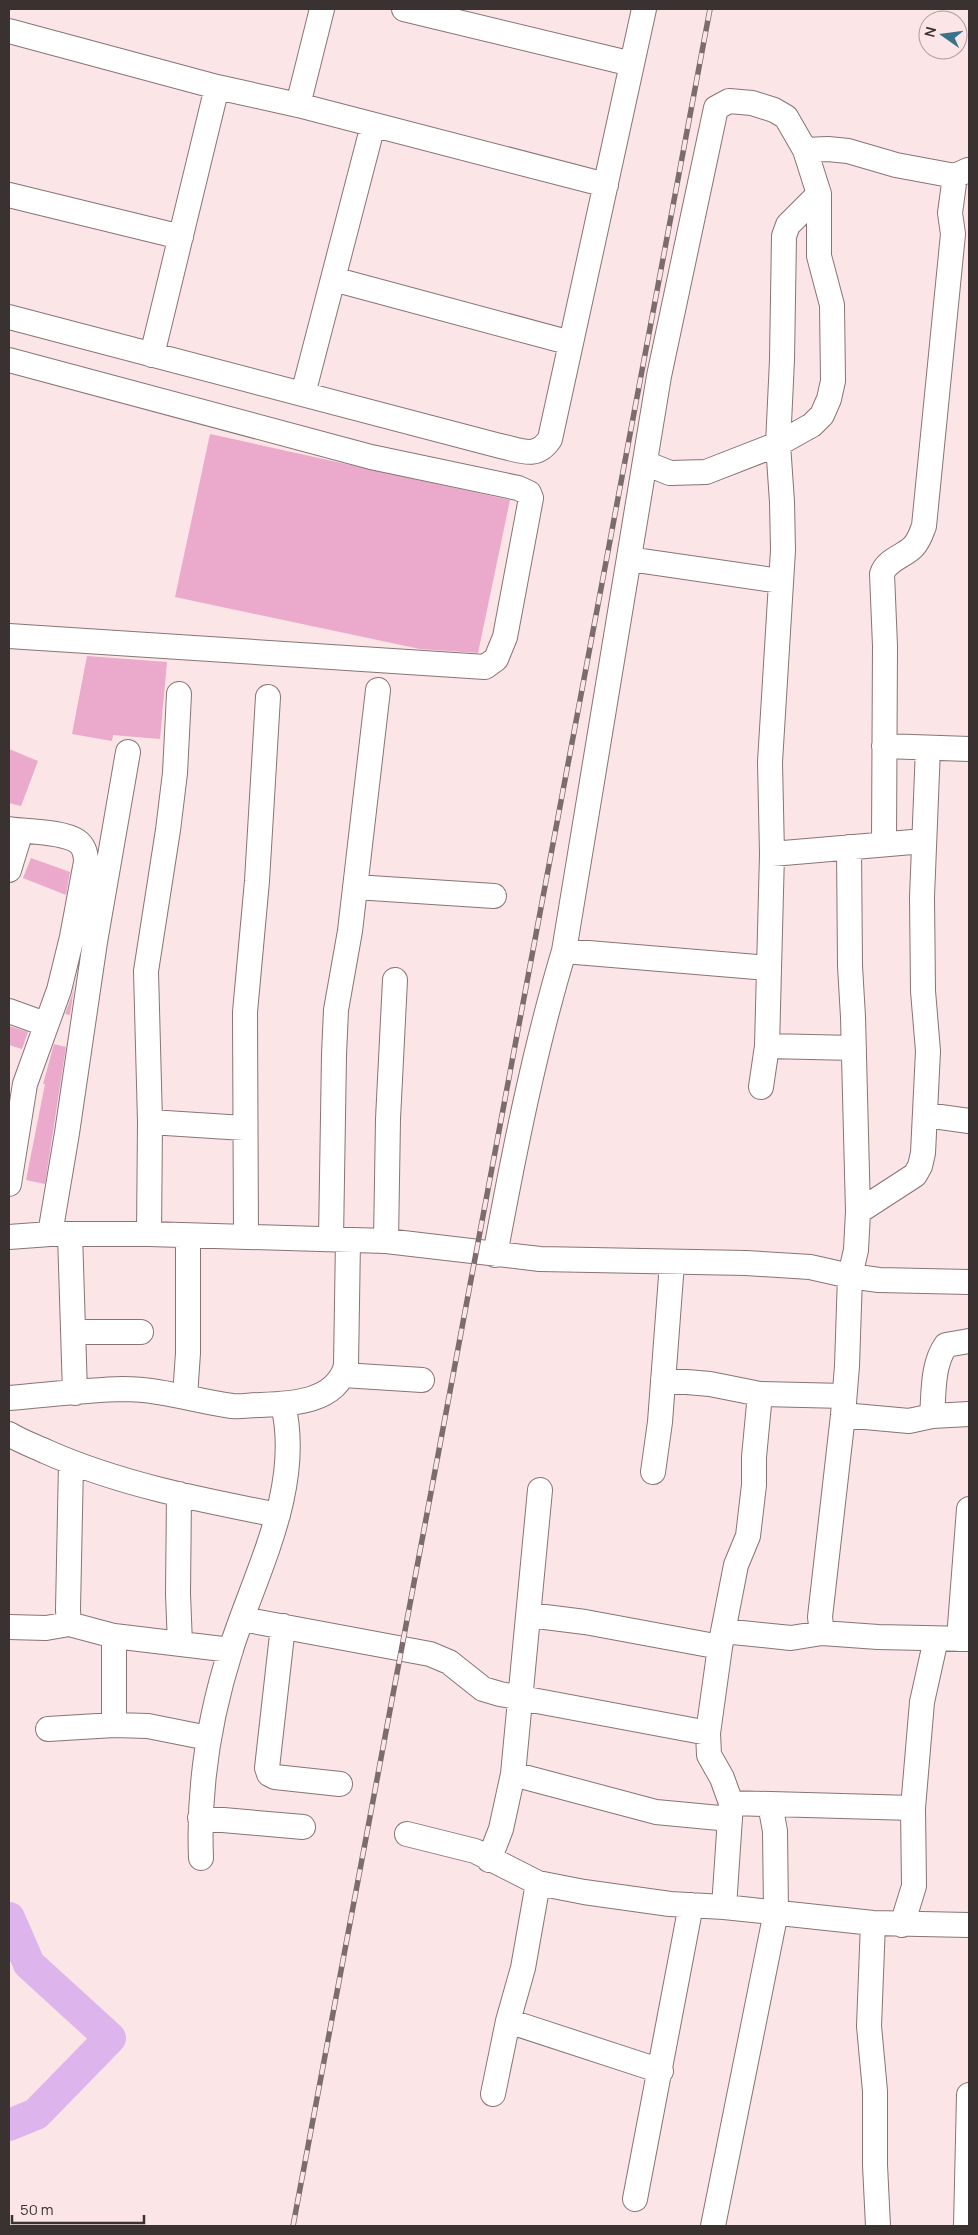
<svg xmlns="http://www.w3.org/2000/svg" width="978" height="2235" font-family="Manrope,sans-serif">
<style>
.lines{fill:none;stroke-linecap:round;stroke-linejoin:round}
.river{stroke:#ddb4ec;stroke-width:32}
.building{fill:#eba9cb}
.minor-casing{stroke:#887474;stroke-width:26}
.minor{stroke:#fff;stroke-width:24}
.rail-casing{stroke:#7b6d6e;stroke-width:5.5}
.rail{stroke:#fce5e6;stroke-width:4;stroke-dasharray:11;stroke-linecap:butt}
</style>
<rect width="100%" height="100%" fill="#fce5e6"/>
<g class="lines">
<path class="river" d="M9 1918 29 1964 110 2038 36 2114 9 2125"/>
</g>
<path class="building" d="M210 434 510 500 478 653 420 649 175 597Z
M87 656 167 662 160 739 113 735 112 741 72 734Z
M9 749 38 761 21 806 9 803Z
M31 858 70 872 66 895 23 878Z
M75 981 70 1015 65 1014 72 995Z
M9 1026 28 1032 22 1049 9 1045Z
M54 1044 66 1047 45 1184 26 1180 45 1084H43Z"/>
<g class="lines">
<defs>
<path id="minor" d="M404 9 632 64
M9 31 217 87 298 105 606 185
M298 105 322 9
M805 150 828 149 848 151 896 165 955 176 968 170
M9 195 181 237
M333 279 571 343
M9 317 500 446C521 450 536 460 550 439L644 9
M152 355 217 87
M9 360 371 457 518 488 529 493 531 498 505 637 496 659 485 667 9 636
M303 394 373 125
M629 559 780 581
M884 746 969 749
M9 829C27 832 61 831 77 841 84 846 86 854 86 862L72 937 59 990 25 1084 9 1184
M884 843 885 646 882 574C886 560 903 557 913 547 919 541 921 534 924 526L953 234 950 213 955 176
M772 854 924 841
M9 870 21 831
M355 887 494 896
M564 951 769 968
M9 1011 45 1024
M767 1046 854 1048
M761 1087 767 1046 772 854 770 762 783 550 782 502 778 444 782 360 784 236 788 225 819 194
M926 1115 969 1121
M150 1122 244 1128
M858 1212 915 1175 920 1166 923 1153 928 1051 923 991 922 897 928 748
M50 1234 67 1133 95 942 128 752
M70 1234 75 1393
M149 1234 150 1122 146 971 168 830 175 773 179 694
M9 1237 50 1234H149L386 1241 540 1259 746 1263 810 1267 850 1276 879 1280 969 1282
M246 1237 245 1012 257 881 268 697
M331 1239 334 1055 336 1010 350 931 378 690
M386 1241 388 1119 395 980
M495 1255C514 1153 534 1051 564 951L659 376 716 108 729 101 752 103 774 110 786 117 805 150 819 194V256L832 305 833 381 829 399 822 415 812 425 778 444 706 472 670 473 645 463
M73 1332H141
M343 1375 422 1380
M663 1380 710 1384 760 1394 844 1396
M185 1396 188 1353V1236
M9 1398C46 1395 85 1390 123 1389 161 1389 196 1401 232 1406 241 1407 250 1405 259 1405 290 1404 336 1403 346 1366L348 1240
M843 1415 909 1421 932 1416 969 1414
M932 1416C934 1392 932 1365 946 1345L969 1341
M9 1434C20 1441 34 1446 47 1452 119 1484 201 1500 278 1515
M653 1472 660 1422 672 1263
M179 1494 178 1594 180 1644
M529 1615 585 1622 720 1647
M242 1619 430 1654 449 1662 483 1689 500 1694 708 1733
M69 1624 68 1610 71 1463
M283 1626 267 1768 269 1774 275 1777 340 1784
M9 1627 46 1628 69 1624 114 1636 231 1650
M723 1631 791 1638 822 1633 878 1637 969 1639
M822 1633 820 1617 843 1415 847 1366 850 1276 856 1250 858 1212 853 1017 850 966 849 847
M114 1636V1725
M959 1639 969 1509
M48 1729 114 1725 148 1726 208 1738
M513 1774 656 1812 730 1819
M731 1803 913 1808
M200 1818 303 1827
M407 1834 475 1851 538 1883 584 1892 670 1904 724 1907 873 1923 969 1925
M201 1858C198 1785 209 1718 231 1649 256 1571 303 1488 283 1404
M489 1860 501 1829 513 1774 540 1490
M724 1907 731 1803 722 1778 709 1755 708 1733 720 1647 736 1565 748 1536 754 1485V1457L760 1394
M873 1923 869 2026 875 2091V2165L878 2226
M902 1925 914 1886 913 1808 922 1702 936 1639
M508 2021 661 2071
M493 2094 508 2021 523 1968 538 1883
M635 2199 691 1905
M713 2226 776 1912 775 1831 770 1804
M966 2226 969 2095"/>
</defs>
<use href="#minor" class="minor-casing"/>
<use href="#minor" class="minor"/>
<defs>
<path id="rail" d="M293 2226 710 9"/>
</defs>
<use href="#rail" class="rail-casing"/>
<use href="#rail" class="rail"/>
</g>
<rect width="978" height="2235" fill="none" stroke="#3a3131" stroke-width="20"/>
<g transform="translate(943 35) rotate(284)"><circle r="24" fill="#fce5e6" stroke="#ae9d9e"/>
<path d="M0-4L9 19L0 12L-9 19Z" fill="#38728b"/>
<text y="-8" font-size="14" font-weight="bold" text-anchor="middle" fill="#3a3131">N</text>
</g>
<path d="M12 2215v8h132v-8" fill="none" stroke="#3a3131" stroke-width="2.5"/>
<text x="20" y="2215" font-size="15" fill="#3a3131" stroke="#fce5e6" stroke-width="4" paint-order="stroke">50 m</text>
</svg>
